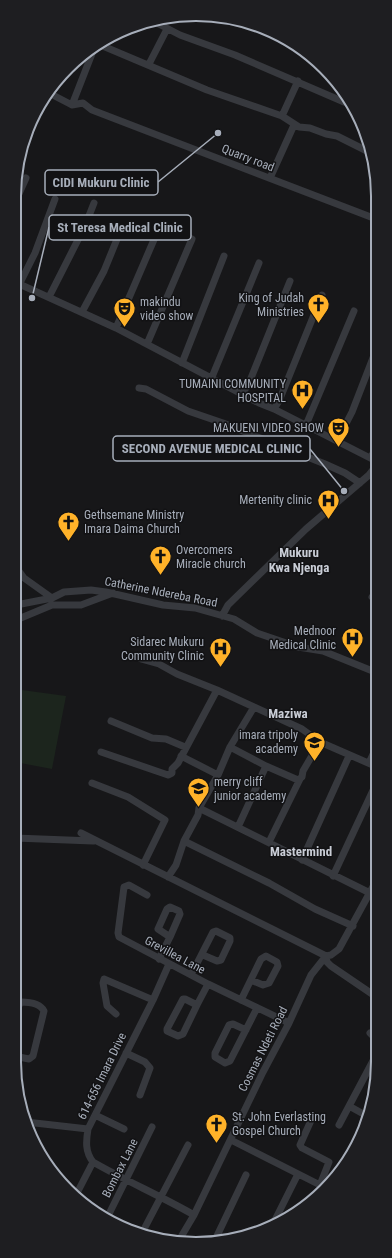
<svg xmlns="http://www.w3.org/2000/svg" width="392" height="1258" font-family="'Roboto Condensed',sans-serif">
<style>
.green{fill:#1c251d}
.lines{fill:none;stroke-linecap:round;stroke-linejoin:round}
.minor{stroke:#37393e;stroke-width:7}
.labels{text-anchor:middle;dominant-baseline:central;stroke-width:3;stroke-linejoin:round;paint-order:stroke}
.street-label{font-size:12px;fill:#a7aeba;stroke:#121214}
.poi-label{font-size:12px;fill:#a7aeba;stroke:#121214;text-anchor:end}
.neighbourhood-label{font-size:13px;font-weight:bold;fill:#c9cdd6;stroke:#121214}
.rim{fill:none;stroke:#a7aeba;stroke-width:2}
.leader{fill:none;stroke:#a7aeba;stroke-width:1.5}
.callout-dot{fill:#a7aeba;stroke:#121214;stroke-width:1.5}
.callout{fill:#121214;stroke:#a7aeba;stroke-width:1.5}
.callout-label{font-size:13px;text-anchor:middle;font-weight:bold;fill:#a7aeba}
</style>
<rect width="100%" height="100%" fill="#171719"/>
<path class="green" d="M22 690 66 696 52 769 15 762V728Z"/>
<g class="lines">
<path class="minor" d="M153 21 180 35 235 55 344 102H350
M149 64 167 29
M47 92 72 105 83 103 92 110 376 219
M72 105 95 46 98 44 207 90 282 116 299 127 310 128 326 134 337 136 371 153
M282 116 298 81
M270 178 294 125
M17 198 26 178
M17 283 116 328 259 403 274 409 376 461
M19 285 35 253 55 199
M49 297 85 226 94 203
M82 312 104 271 124 222
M116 328 159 228
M147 344 192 239
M182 363 224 256
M212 377 259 263
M139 388 146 389 188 411 223 423 325 464 345 473 360 483
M242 394 249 383 290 281
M274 409 279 401 322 295
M306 425 354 311
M337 441 352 412 376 350
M371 458 376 446
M16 567 24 578 52 598
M372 597 376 599
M16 605 52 598 64 592 91 590 106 592 163 605 195 608 234 619 257 633 298 647 323 651 375 672
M222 616 228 605 306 529 369 475 376 466
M16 620 52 605H81L113 593
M141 659 159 664 177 674 217 690
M111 721 152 738 166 739 185 747
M230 747 266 766
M101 752 168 775 172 773V769L178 763 217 690 254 707
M181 756 218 775
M369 763 375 750
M92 783 128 797 165 820 143 865
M199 808 370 893
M238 827 266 766 298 780 302 777 303 771 320 742
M81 833 326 956 327 962 331 966 375 996
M15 838 93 841
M184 841 269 883 315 909 353 926
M269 842 300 779
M302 860 349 756
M333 876 375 786
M168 877 176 865 184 841 198 815 199 808 218 775 230 747 254 707 302 729 320 742 375 766
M147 895 129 885 124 887 118 933 119 937 208 984 289 1023
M170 907 179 911 180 914 170 937 158 929 167 909Z
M159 959 170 937
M169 964 153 1000 88 1129C86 1141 85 1152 93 1162 126 1181 161 1196 194 1215
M191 975 213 932 216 931 230 938V941L221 960 217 961 203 955
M185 999 197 1005 183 1034 178 1036 167 1031V1029L183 999Z
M241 1000 261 959 266 956 277 962 278 966 269 983 263 985 251 980
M197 1005 208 984
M116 1014 107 1006 103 983 104 979 153 1000
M246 1030 233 1024 229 1025 215 1053V1057L225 1063 230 1061 257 1008
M370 1033 375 1038
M126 1053 145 1062 150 1068 140 1095
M14 1056 29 1059 33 1056 44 1011C40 1003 29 1002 21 1002L18 1007 14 1028
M349 1106 367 1116
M95 1115 124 1129
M313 1116 300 1145 302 1148 329 1162 320 1185
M26 1122 88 1129
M339 1125 375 1057
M231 1140 324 1187
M76 1195 93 1162
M107 1218 152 1127
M273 1224 298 1174
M142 1233 188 1145
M236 1238 240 1236 245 1237
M215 1240 246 1175
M178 1242 194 1215 263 1072 289 1023 311 975 326 956 331 955 339 949 375 883"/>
</g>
<defs>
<symbol id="church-pin" viewBox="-11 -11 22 30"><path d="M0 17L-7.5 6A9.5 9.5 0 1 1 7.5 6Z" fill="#ffb229" stroke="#121214"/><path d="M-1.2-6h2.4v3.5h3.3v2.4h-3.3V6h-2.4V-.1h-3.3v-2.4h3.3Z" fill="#111"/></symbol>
<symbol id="theatre-pin" viewBox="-11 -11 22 30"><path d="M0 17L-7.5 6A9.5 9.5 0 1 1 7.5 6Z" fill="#ffb229" stroke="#121214"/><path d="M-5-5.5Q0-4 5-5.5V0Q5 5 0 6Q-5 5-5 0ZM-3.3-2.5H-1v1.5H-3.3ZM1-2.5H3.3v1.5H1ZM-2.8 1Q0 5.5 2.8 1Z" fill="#111"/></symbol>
<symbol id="hospital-pin" viewBox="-11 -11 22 30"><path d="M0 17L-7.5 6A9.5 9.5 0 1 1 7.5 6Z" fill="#ffb229" stroke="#121214"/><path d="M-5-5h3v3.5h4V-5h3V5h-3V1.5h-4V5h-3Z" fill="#111"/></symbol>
<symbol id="school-pin" viewBox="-11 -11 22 30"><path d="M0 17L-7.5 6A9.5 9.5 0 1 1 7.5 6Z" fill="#ffb229" stroke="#121214"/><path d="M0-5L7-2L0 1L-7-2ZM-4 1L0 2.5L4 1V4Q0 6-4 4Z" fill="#111"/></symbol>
</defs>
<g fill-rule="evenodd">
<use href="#church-pin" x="306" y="292" width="25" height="34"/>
<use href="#theatre-pin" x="112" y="296" width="25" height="34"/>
<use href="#hospital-pin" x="290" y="378" width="25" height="34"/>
<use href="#theatre-pin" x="326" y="416" width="25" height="34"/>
<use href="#hospital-pin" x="316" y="488" width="25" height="34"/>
<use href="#church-pin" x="56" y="510" width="25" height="34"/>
<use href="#church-pin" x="148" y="544" width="25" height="34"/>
<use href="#hospital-pin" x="340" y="626" width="25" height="34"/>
<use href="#hospital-pin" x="208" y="636" width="25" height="34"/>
<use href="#school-pin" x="302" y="730" width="25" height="34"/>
<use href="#school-pin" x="186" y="776" width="25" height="34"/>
<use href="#church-pin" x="204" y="1112" width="25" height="34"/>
</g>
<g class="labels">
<g class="street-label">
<text transform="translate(248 158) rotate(21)">Quarry road</text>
<text transform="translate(161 592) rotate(11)">Catherine Ndereba Road</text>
<text transform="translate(175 955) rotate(28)">Grevillea Lane</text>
<text transform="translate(263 1049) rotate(-63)">Cosmas Ndeti Road</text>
<text transform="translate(102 1076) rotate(-64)">614-656 Imara Drive</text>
<text transform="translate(120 1168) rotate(-63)">Bombax Lane</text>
</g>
<g class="poi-label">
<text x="304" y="298">King of Judah<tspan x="304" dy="14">Ministries</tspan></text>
<text x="140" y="302" text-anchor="start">makindu<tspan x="140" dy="14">video show</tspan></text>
<text x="286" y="384">TUMAINI COMMUNITY<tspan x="286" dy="14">HOSPITAL</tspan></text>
<text x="324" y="428">MAKUENI VIDEO SHOW</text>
<text x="312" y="500">Mertenity clinic</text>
<text x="84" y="515" text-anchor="start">Gethsemane Ministry<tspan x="84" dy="14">Imara Daima Church</tspan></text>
<text x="176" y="550" text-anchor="start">Overcomers<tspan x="176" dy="14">Miracle church</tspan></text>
<text x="336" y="631">Mednoor<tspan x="336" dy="14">Medical Clinic</tspan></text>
<text x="204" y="642">Sidarec Mukuru<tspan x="204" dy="14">Community Clinic</tspan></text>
<text x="298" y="735">imara tripoly<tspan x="298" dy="14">academy</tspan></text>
<text x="214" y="782" text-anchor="start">merry cliff<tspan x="214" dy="14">junior academy</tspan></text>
<text x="232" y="1117" text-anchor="start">St. John Everlasting<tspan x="232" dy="14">Gospel Church</tspan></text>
</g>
<g class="neighbourhood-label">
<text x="299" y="552">Mukuru<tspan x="299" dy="15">Kwa Njenga</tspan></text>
<text x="288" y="713">Maziwa</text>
<text x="301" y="851">Mastermind</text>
</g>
</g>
<path d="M0 0H392V1258H0ZM196 21H196A175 175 0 0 1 371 196V1062A175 175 0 0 1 196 1237H196A175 175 0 0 1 21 1062V196A175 175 0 0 1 196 21Z" fill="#1e1e21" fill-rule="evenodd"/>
<path class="rim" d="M196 21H196A175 175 0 0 1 371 196V1062A175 175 0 0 1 196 1237H196A175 175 0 0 1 21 1062V196A175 175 0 0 1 196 21Z"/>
<path class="leader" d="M218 133L158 182M32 298L49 227M344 491L310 449"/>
<g class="callout-dot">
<circle cx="218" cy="133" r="4"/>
<circle cx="32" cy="298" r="4"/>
<circle cx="344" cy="491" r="4"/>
</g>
<g class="callout">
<rect x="45" y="170" width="113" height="25" rx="4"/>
<rect x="49" y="215" width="142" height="25" rx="4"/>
<rect x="113" y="436" width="197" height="25" rx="4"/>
</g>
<g class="callout-label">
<text x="101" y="187">CIDI Mukuru Clinic</text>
<text x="120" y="232">St Teresa Medical Clinic</text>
<text x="212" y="453">SECOND AVENUE MEDICAL CLINIC</text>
</g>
</svg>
